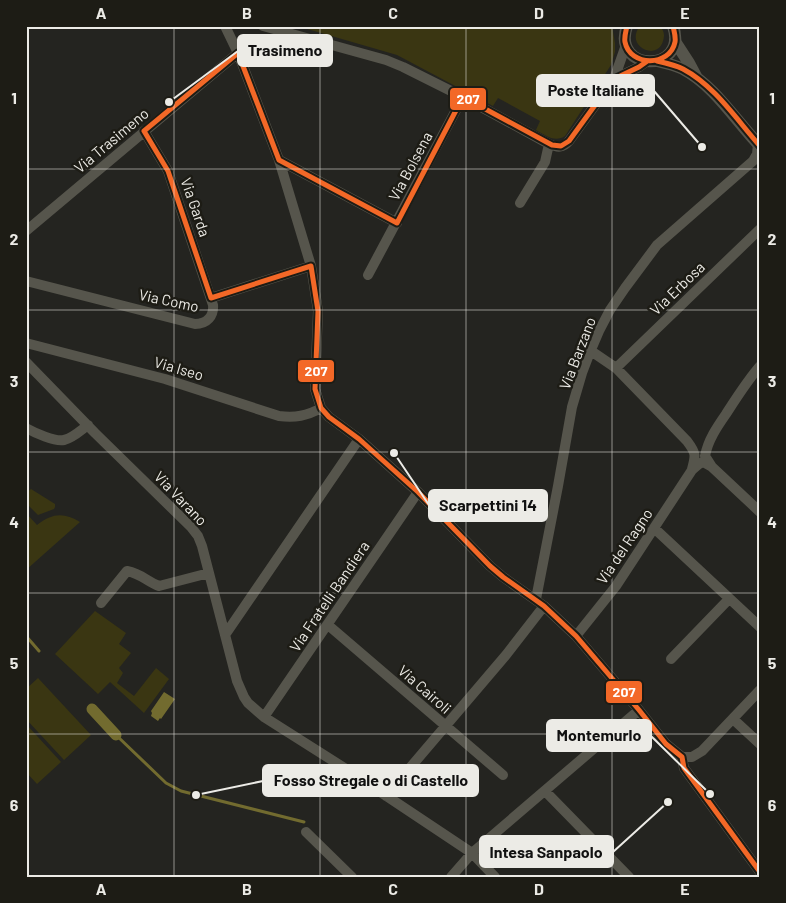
<svg xmlns="http://www.w3.org/2000/svg" width="786" height="903" font-family="Barlow,sans-serif">
<style>
.green{fill:#3a3612}
.water{fill:#726b2f}
.lines{fill:none;stroke-linecap:round;stroke-linejoin:round}
.stream{stroke:#726b2f;stroke-width:3}
.canal{stroke:#726b2f;stroke-width:11}
.minor{stroke:#56554c;stroke-width:10}
.tertiary{stroke:#56554c;stroke-width:12}
.bus-1-casing{stroke:#1d1c15;stroke-width:9}
.bus-1{stroke:#f36827;stroke-width:5}
.grid{fill:none;stroke:#ecebe6;stroke-width:1;stroke-opacity:0.55}
.labels{text-anchor:middle;dominant-baseline:central;stroke-width:5;stroke-linejoin:round;paint-order:stroke}
.street-label{font-size:15px;fill:#ecebe6;stroke:#1d1c15}
.leader{fill:none;stroke:#ecebe6;stroke-width:2}
.callout-dot{fill:#ecebe6;stroke:#1d1c15;stroke-width:2}
.callout{fill:#ecebe6;stroke:#ecebe6;stroke-width:2}
.callout-label{font-size:16px;text-anchor:middle;font-weight:bold;fill:#111}
.line-badge{stroke:#1d1c15;stroke-width:2}
.badge-label{font-size:14px;text-anchor:middle;font-weight:bold;fill:#fff}
.neatline{fill:none;stroke:#ecebe6;stroke-width:2}
.grid-label{font-size:16px;text-anchor:middle;font-weight:bold;fill:#ecebe6}
</style>
<rect width="100%" height="100%" fill="#242420"/>
<path class="green" d="M297 26H612L615 43V52L611 65 565 136C555 143 545 135 536 130L540 121 498 98 493 106 397 55Z
M640 26H660C664 31 665 35 663 41 657 62 624 46 640 26Z
M31 489 55 504V507L54 509 38 515 26 503V493Z
M26 513 37 525C52 513 64 512 80 522L26 570Z
M95 611 126 633 119 644 131 653 119 668 123 673 117 683 134 696 156 668 169 679 144 713 110 682 98 694 55 654Z
M38 678 91 735 64 760 26 719V689Z
M26 724 61 762 37 784 26 772Z"/>
<path class="water" d="M164 692 175 699 161 719 160 718 158 721 151 716 152 713 151 711Z"/>
<g class="lines">
<path class="stream" d="M26 636 39 651
M116 735 166 783 181 791 304 822"/>
<path class="canal" d="M92 709 116 735"/>
<path class="minor" d="M225 26 238 53 279 160 311 266 318 311 315 389 321 408 329 417 359 439 418 492 490 566 503 577 544 606 576 636 639 710 666 744 682 757 684 768 760 872
M263 26 386 60 403 67 463 97 549 144C558 148 563 148 569 141L614 79 626 45
M614 79 639 67 646 62
M279 160 397 223
M520 203 545 162 549 144
M26 231 238 53
M368 275 463 97
M26 281 195 324C207 324 214 316 213 305L168 171 144 131
M211 298 311 266
M26 343 165 379 279 416C295 418 307 416 321 408
M590 352 594 353 616 368 687 441C696 453 696 455 692 469
M26 362 95 433 191 527 198 536 202 546 237 681 244 697 248 703 264 717 346 769 472 853 495 877
M760 366C747 381 737 397 726 414 717 427 708 440 705 456L712 467 760 512
M616 368 760 229
M26 428C35 433 55 442 64 440 73 438 81 430 88 425
M654 528 760 627
M536 599 558 486 572 407 582 373 590 352 599 331 610 310 625 288 657 245 753 161 757 154 758 144
M101 603 127 571C142 574 146 581 159 586L209 573
M328 625 503 775
M225 635 359 439
M576 636 616 586 692 470 699 464 703 462 712 467
M671 659 729 599
M264 717 418 492
M733 719 760 744
M682 757H692L702 751 760 690
M545 791 629 877
M386 796 506 655 544 606
M306 832 352 877
M451 877 472 853 639 710"/>
<path class="tertiary" d="M627 26C611 73 689 73 673 26
M675 39 676 43 689 63 697 78
M657 61C666 63 675 65 683 69 715 86 735 120 760 146"/>
<defs>
<path id="bus-1" d="M627 26C626 31 624 37 625 42 630 67 670 67 675 42 676 37 674 31 673 26
M657 61C666 63 675 65 683 69 715 86 736 119 760 146
M646 62 639 67 614 79 569 141 561 146 552 145 463 97 397 223 279 160 238 53 144 131 168 171 211 298 311 266 318 311 315 389 321 408 329 417 359 439 418 492 490 566 503 577 544 606 576 636 639 710 666 744 682 757 684 768 760 872"/>
</defs>
<use href="#bus-1" class="bus-1-casing"/>
<use href="#bus-1" class="bus-1"/>
</g>
<path class="grid" d="M174 26V877M320 26V877M466 26V877M612 26V877M26 169H760M26 310H760M26 452H760M26 593H760M26 734H760"/>
<g class="labels">
<g class="street-label">
<text transform="translate(111 140) rotate(-40)">Via Trasimeno</text>
<text transform="translate(410 166) rotate(-62)">Via Bolsena</text>
<text transform="translate(196 207) rotate(71)">Via Garda</text>
<text transform="translate(677 288) rotate(-44)">Via Erbosa</text>
<text transform="translate(169 300) rotate(12)">Via Como</text>
<text transform="translate(577 353) rotate(-69)">Via Barzano</text>
<text transform="translate(179 368) rotate(16)">Via Iseo</text>
<text transform="translate(181 498) rotate(46)">Via Varano</text>
<text transform="translate(624 546) rotate(-56)">Via del Ragno</text>
<text transform="translate(329 596) rotate(-56)">Via Fratelli Bandiera</text>
<text transform="translate(425 689) rotate(41)">Via Cairoli</text>
</g>
</g>
<path class="leader" d="M169 102L238 51M702 147L654 91M394 453L429 505M710 794L651 736M196 795L263 781M668 802L613 852"/>
<g class="callout-dot">
<circle cx="169" cy="102" r="5"/>
<circle cx="702" cy="147" r="5"/>
<circle cx="394" cy="453" r="5"/>
<circle cx="710" cy="794" r="5"/>
<circle cx="196" cy="795" r="5"/>
<circle cx="668" cy="802" r="5"/>
</g>
<g class="callout">
<rect x="238" y="35" width="94" height="31" rx="5"/>
<rect x="537" y="75" width="117" height="31" rx="5"/>
<rect x="429" y="490" width="118" height="31" rx="5"/>
<rect x="547" y="720" width="104" height="31" rx="5"/>
<rect x="263" y="765" width="215" height="31" rx="5"/>
<rect x="480" y="836" width="133" height="31" rx="5"/>
</g>
<g class="callout-label">
<text x="285" y="56">Trasimeno</text>
<text x="596" y="96">Poste Italiane</text>
<text x="488" y="511">Scarpettini 14</text>
<text x="599" y="741">Montemurlo</text>
<text x="371" y="786">Fosso Stregale o di Castello</text>
<text x="546" y="858">Intesa Sanpaolo</text>
</g>
<g class="line-badge">
<rect x="449" y="87" width="38" height="24" rx="5" fill="#f36827"/>
<rect x="297" y="359" width="38" height="24" rx="5" fill="#f36827"/>
<rect x="605" y="680" width="38" height="24" rx="5" fill="#f36827"/>
</g>
<g class="badge-label">
<text x="468" y="104">207</text>
<text x="316" y="376">207</text>
<text x="624" y="697">207</text>
</g>
<rect width="786" height="903" fill="none" stroke="#1d1c15" stroke-width="55"/>
<rect x="28" y="28" width="730" height="848" class="neatline"/>
<g class="grid-label">
<text x="101" y="19">A</text>
<text x="247" y="19">B</text>
<text x="393" y="19">C</text>
<text x="539" y="19">D</text>
<text x="685" y="19">E</text>
<text x="14" y="104">1</text>
<text x="772" y="104">1</text>
<text x="14" y="245">2</text>
<text x="772" y="245">2</text>
<text x="14" y="387">3</text>
<text x="772" y="387">3</text>
<text x="14" y="528">4</text>
<text x="772" y="528">4</text>
<text x="14" y="669">5</text>
<text x="772" y="669">5</text>
<text x="14" y="811">6</text>
<text x="772" y="811">6</text>
<text x="101" y="895">A</text>
<text x="247" y="895">B</text>
<text x="393" y="895">C</text>
<text x="539" y="895">D</text>
<text x="685" y="895">E</text>
</g>
</svg>
